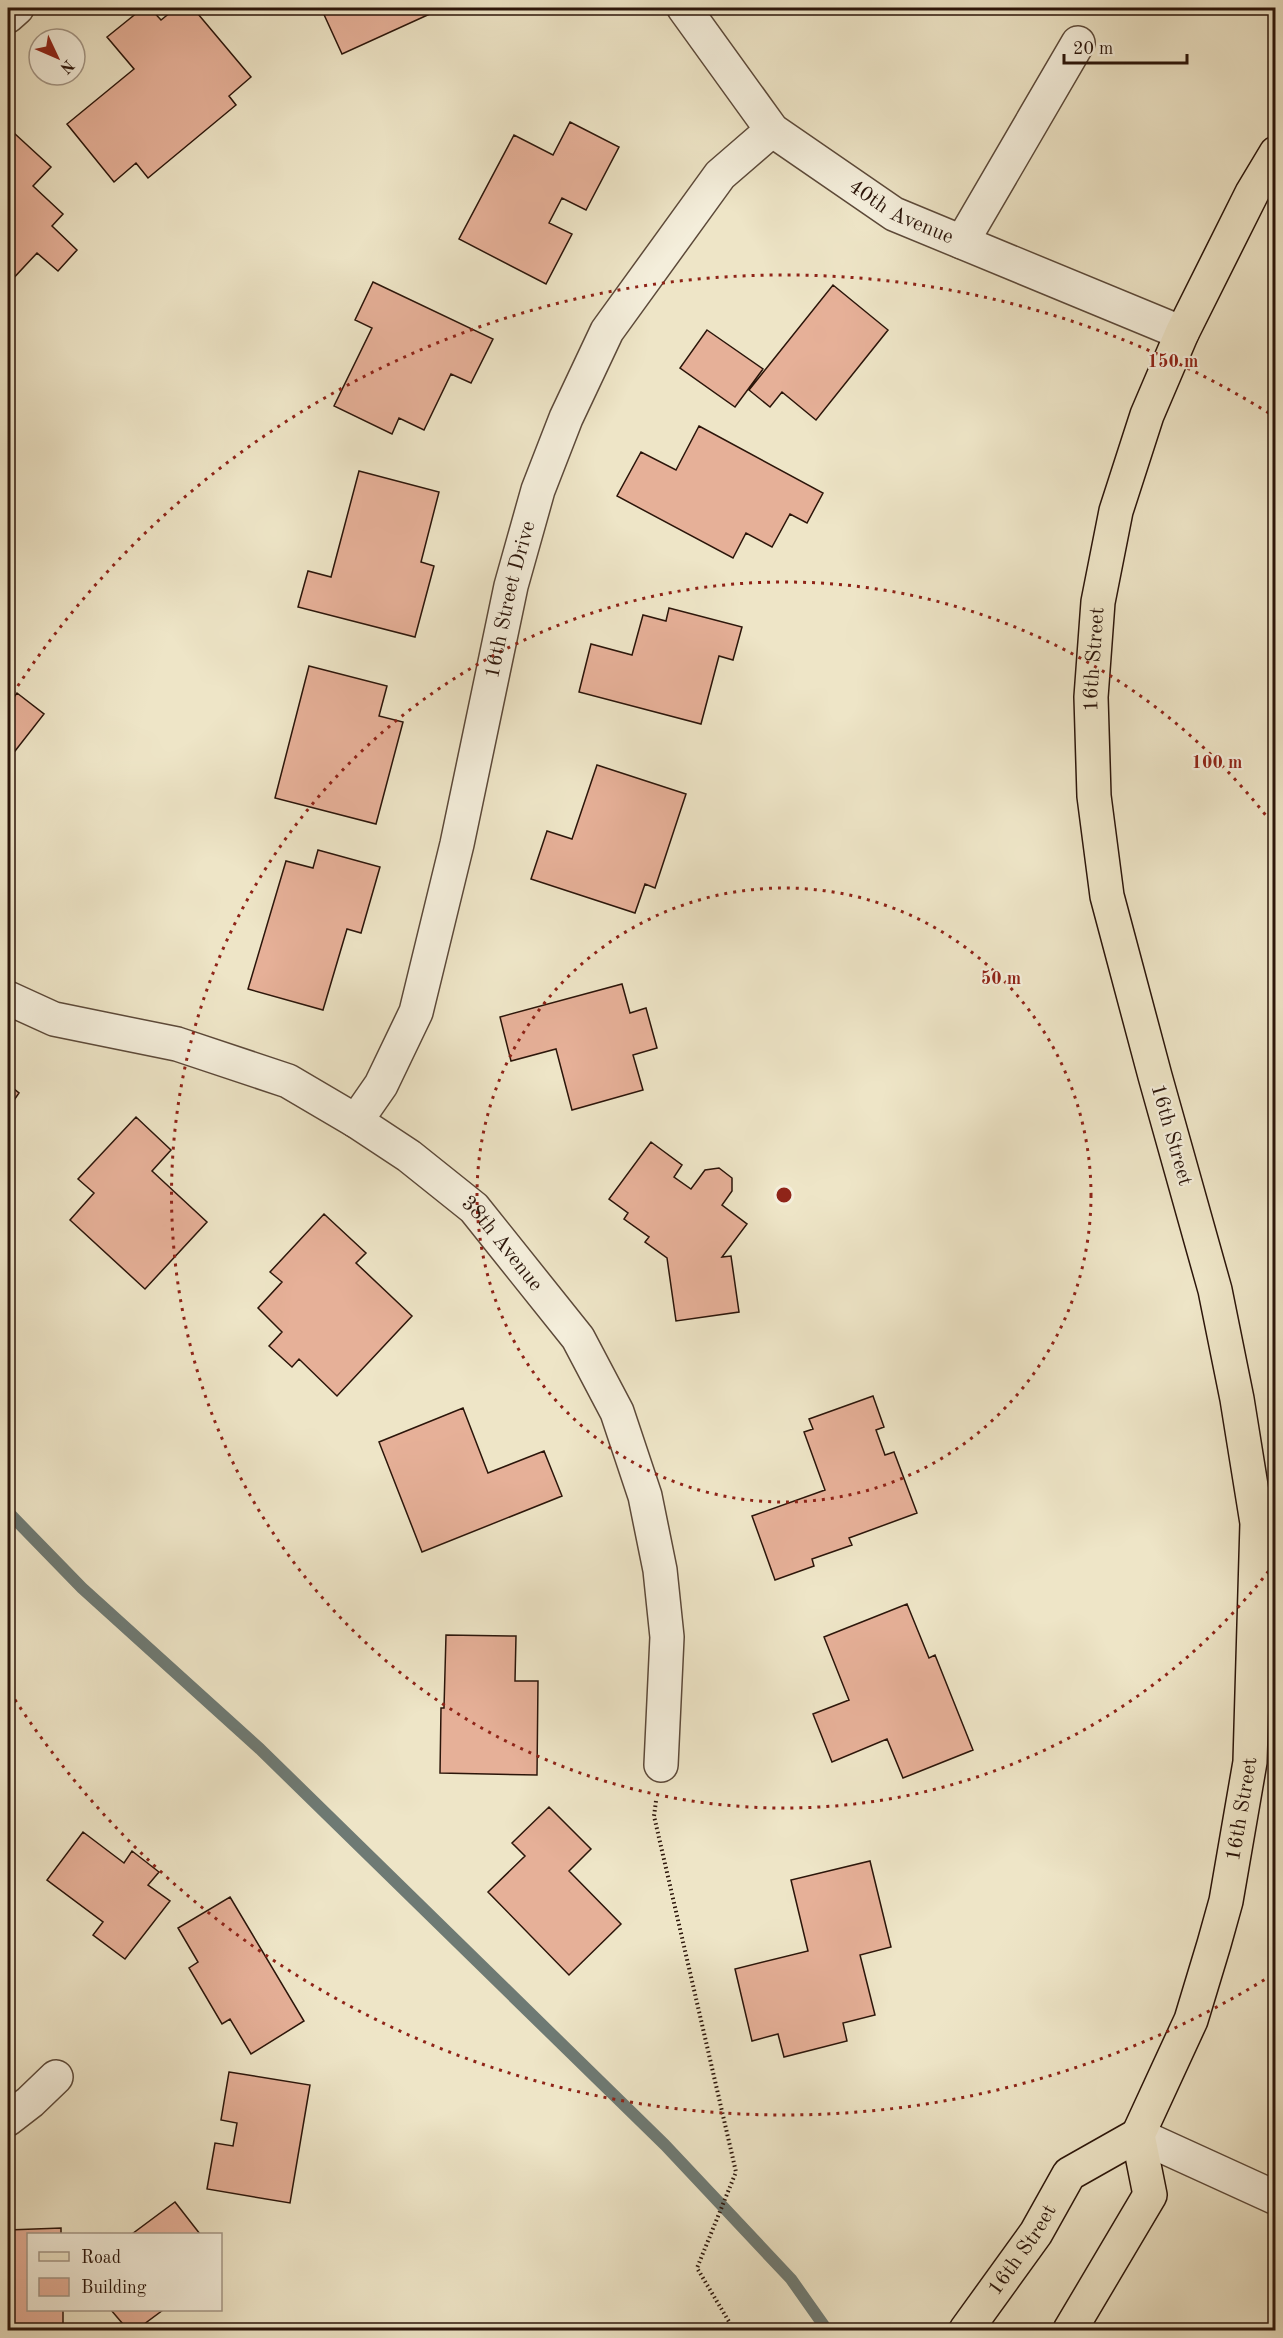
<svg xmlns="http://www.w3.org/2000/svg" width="1283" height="2338" font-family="'Old Standard TT',serif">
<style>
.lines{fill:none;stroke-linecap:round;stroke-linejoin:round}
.stream{stroke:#6e7a74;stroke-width:12}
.building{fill:#e6b098;stroke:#2b150a;stroke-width:1.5}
.minor-casing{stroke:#5c4939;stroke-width:36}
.major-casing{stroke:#2b150a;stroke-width:36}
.path{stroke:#2b150a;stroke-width:4;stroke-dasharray:1.5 3;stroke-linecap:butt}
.minor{stroke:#f4eedb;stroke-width:33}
.major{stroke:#eee5c7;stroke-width:33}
.ring{fill:none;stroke:#8f2418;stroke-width:3;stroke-dasharray:3 6}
.labels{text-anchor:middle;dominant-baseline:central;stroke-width:4.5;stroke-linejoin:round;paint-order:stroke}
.street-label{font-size:21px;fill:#2b150a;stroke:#f4eedb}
.centre{fill:#8f2418;stroke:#f4eedb;stroke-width:3}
.ring-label{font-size:18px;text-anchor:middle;font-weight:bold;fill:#8f2418;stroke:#f4eedb;stroke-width:4.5;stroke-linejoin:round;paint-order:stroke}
</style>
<rect width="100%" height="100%" fill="#eee5c7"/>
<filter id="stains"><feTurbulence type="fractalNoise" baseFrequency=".00333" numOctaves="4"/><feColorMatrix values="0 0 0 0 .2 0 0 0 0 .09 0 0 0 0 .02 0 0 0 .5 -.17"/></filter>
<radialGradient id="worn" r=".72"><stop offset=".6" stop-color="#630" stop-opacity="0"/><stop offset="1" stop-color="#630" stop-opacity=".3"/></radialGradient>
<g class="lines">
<path class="stream" d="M8 1512 82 1588 260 1749 665 2145 791 2279 827 2330"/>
</g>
<path class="building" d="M143 8H150L161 20 176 8H193L251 77 229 96 236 105 148 178 136 163 114 182 67 124 134 69 107 37Z
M321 8H443L342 54Z
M570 122 619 147 586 210 562 198 549 223 572 234 546 284 459 239 514 135 553 155Z
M14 133 51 167 33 186 63 214 52 226 77 250 58 271 37 253 8 284V140Z
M373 282 493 339 471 383 451 374 424 430 399 418 392 434 334 406 372 328 355 320Z
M833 285 888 330 816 420 782 392 770 407 749 390Z
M707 330 763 369 735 407 680 368Z
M699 426 823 493 807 523 790 514 772 547 746 533 733 558 617 496 641 452 676 470Z
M359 471 439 492 421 562 434 566 415 637 298 607 308 571 331 577Z
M669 608 742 627 733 660 719 656 701 724 579 692 591 644 632 655 643 615 666 621Z
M309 666 387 686 379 716 403 722 376 824 275 798Z
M17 693 44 714 8 760V705Z
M597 765 686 794 655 888 645 884 635 913 531 879 547 831 572 839Z
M318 850 380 867 361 933 347 929 323 1010 248 989 286 861 313 868Z
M622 984 630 1013 646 1008 657 1048 633 1055 643 1090 572 1110 556 1049 511 1061 500 1017Z
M8 1084 19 1093 8 1109Z
M136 1117 171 1150 152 1171 207 1222 145 1289 70 1220 94 1193 78 1179Z
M651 1142 682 1165 674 1177 691 1189 705 1170 719 1168 732 1178V1191L722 1205 747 1224 722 1257 731 1256 739 1312 676 1321 667 1258 645 1242 649 1237 624 1219 628 1213 609 1199Z
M324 1214 366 1253 356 1263 412 1316 337 1396 299 1359 292 1367 269 1346 282 1332 258 1308 282 1282 270 1272Z
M873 1396 884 1427 876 1430 885 1455 894 1452 917 1513 849 1538 852 1545 812 1559 814 1566 775 1580 752 1516 825 1490 804 1432 813 1429 809 1419Z
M463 1408 488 1473 544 1451 562 1496 422 1552 379 1442Z
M907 1604 929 1658 935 1655 973 1750 903 1778 887 1739 832 1762 813 1714 849 1700 824 1637Z
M446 1635 516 1636 515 1681H538L537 1775 440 1773 441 1708H444Z
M549 1807 591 1849 569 1871 621 1924 569 1975 488 1892 525 1856 512 1843Z
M83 1832 124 1863 132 1851 159 1872 148 1885 170 1901 125 1959 93 1935 103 1922 47 1880Z
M870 1861 891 1947 860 1955 875 2015 843 2023 847 2041 784 2057 778 2034 752 2041 735 1969 808 1951 791 1880Z
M230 1897 304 2021 251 2054 230 2019 222 2024 189 1968 198 1962 178 1928Z
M229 2072 310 2085 290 2203 207 2189 215 2143 233 2146 237 2123 221 2120Z
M175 2202 200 2234H132Z
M61 2228V2234H28V2310H63V2330H8V2230Z
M111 2310H163L136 2330H128Z"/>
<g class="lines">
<defs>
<g id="minor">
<path id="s1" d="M684 8 772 130 894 214 1182 333"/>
<path d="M8 16 17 8"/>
<path d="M962 242 1078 43"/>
<path id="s2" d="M8 998 54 1019 177 1044 288 1081 356 1121 409 1156 474 1208 578 1338 617 1412 645 1496 660 1570 667 1637 661 1765"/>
<path id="s3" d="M356 1121 381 1085 416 1012 457 844 511 586 538 490 566 418 607 331 720 175 772 130"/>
<path d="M8 2119 30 2102 56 2077"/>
<path d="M1138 2135 1276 2198"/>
</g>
<g id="major">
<path id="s4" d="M966 2330 1036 2233 1069 2174 1138 2135"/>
<path id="s5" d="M1070 2330 1150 2195 1138 2135 1191 2020 1214 1944 1226 1901 1250 1762 1257 1523 1237 1399 1215 1290 1155 1076 1107 896 1094 796 1091 697 1098 602 1116 511 1147 415 1182 333 1252 193 1276 153"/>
</g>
</defs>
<use href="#minor" class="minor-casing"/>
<use href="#major" class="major-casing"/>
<path class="path" d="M656 1801 654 1816 736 2172 697 2268 734 2330"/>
<use href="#minor" class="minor"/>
<use href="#major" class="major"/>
</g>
<g class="ring">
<circle cx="784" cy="1195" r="307"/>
<path d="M1274 1564A613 613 0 1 1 1274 826"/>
<path d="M1272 1975A920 920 0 0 1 8 1689M8 701A920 920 0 0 1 1272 415"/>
</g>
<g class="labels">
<g class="street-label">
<text stroke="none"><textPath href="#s1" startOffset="304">40th Avenue</textPath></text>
<text stroke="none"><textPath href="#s3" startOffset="548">16th Street Drive</textPath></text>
<text stroke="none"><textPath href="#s5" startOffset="1732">16th Street</textPath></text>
<text transform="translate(1171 1135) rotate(74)">16th Street</text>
<text stroke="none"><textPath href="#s2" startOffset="564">38th Avenue</textPath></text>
<text stroke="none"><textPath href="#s5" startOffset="562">16th Street</textPath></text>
<text stroke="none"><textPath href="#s4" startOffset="98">16th Street</textPath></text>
</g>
</g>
<circle cx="784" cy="1195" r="9" class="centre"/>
<g class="ring-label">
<text x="1173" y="367">150 m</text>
<text x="1217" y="768">100 m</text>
<text x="1001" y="984">50 m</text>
</g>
<rect width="1283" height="2338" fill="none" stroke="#eee5c7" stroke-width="30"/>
<rect x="9" y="9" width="1265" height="2320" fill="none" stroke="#2b150a" stroke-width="3"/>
<rect x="15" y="15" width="1253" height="2308" fill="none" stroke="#2b150a" stroke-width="1.5"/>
<rect x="27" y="2233" width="195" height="78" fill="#f4eedb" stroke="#a49787" stroke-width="1.5"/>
<rect x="39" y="2252" width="30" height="9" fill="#eee5c7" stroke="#a49787" stroke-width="1.5"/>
<text x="81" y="2263" font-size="18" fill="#2b150a">Road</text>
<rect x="39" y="2278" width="30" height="18" fill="#e6b098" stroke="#a49787" stroke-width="1.5"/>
<text x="81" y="2293" font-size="18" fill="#2b150a">Building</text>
<g transform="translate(57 57) rotate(134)"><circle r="28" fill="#f4eedb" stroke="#a49787" stroke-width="1.5"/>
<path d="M0-4.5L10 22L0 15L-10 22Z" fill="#8f2418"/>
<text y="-9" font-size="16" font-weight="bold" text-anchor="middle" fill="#2b150a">N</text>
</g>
<path d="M1064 54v9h123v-9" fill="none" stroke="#2b150a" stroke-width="3"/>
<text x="1073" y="54" font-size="18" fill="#2b150a" stroke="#f4eedb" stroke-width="4.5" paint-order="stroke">20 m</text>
<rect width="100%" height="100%" filter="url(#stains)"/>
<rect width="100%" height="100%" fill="url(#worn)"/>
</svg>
